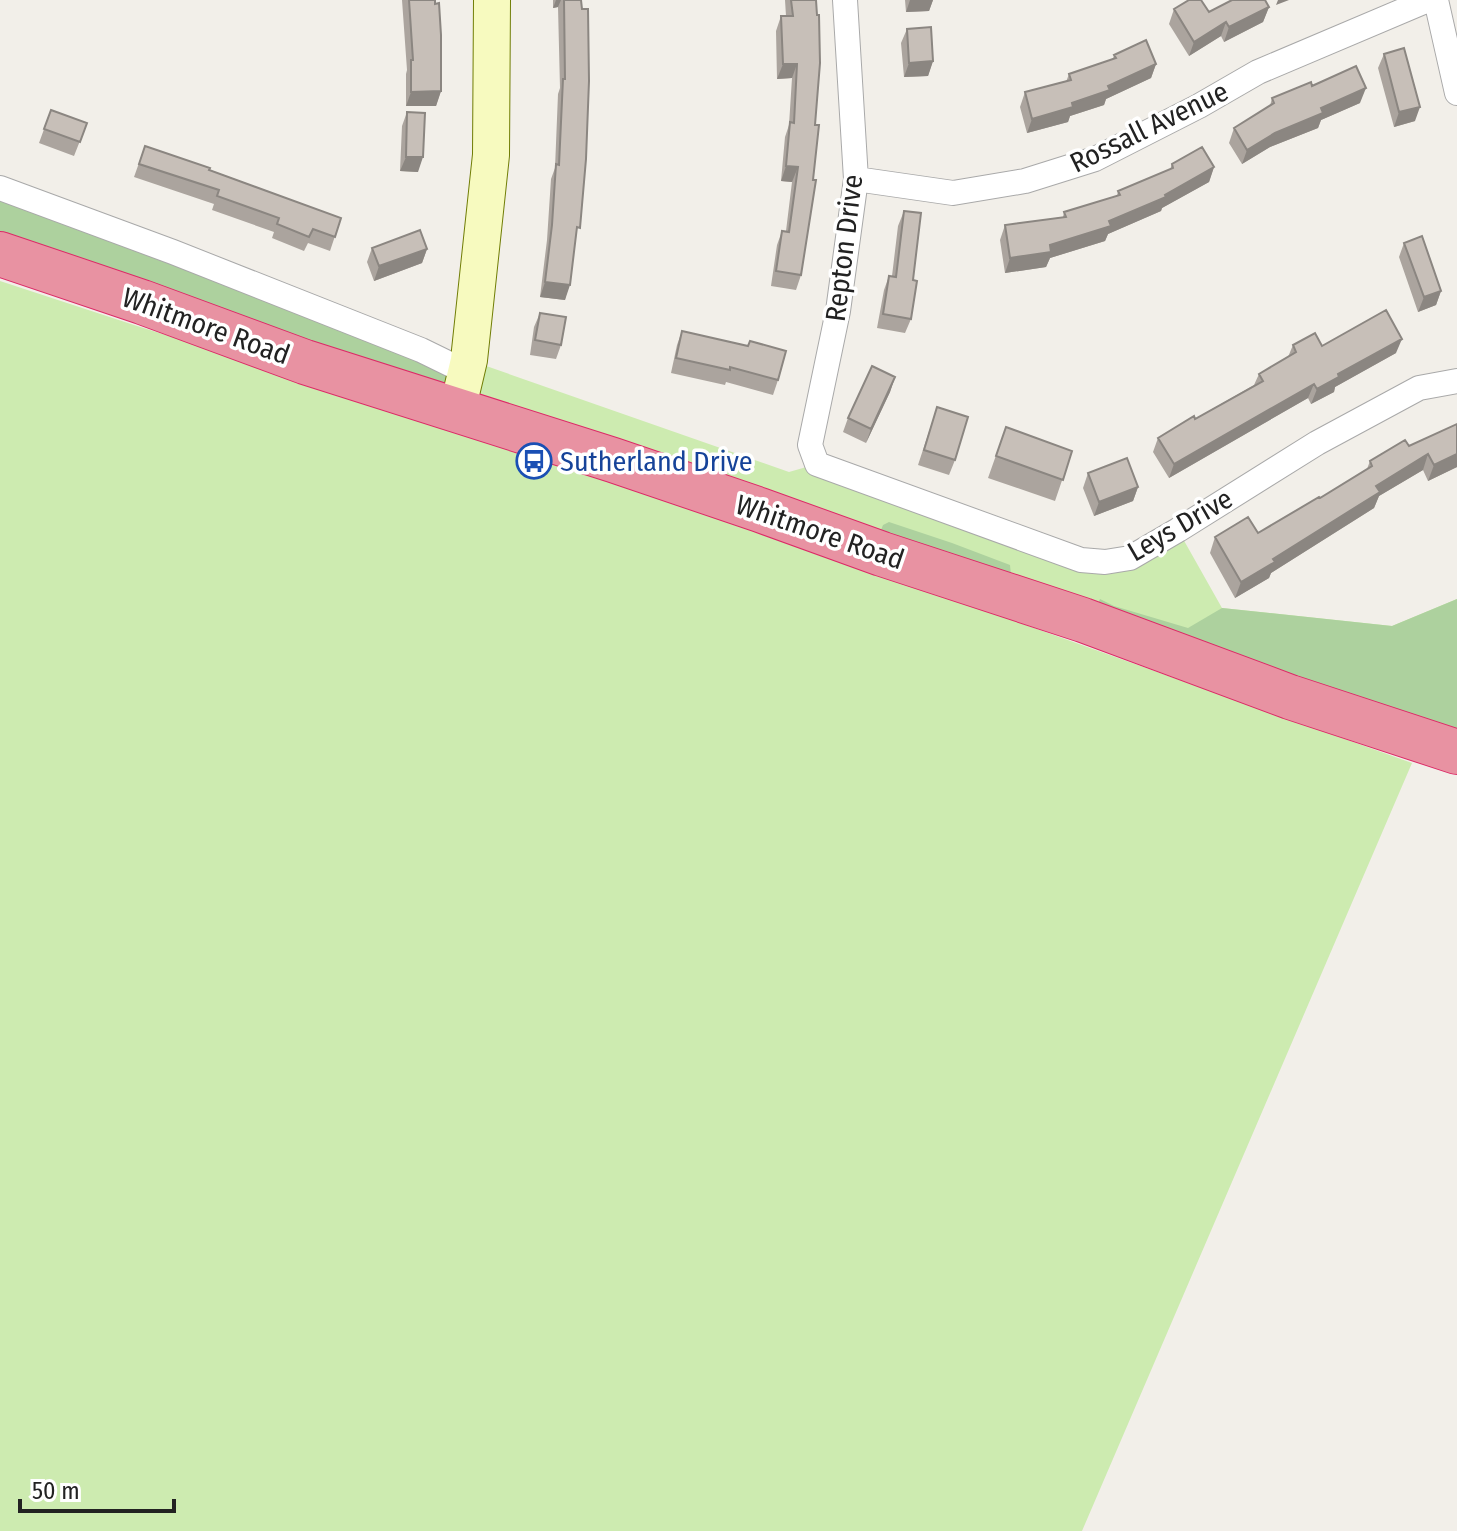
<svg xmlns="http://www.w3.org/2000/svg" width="1457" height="1531" font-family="'Fira Sans Condensed',sans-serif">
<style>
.grass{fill:#cdebb0}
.forest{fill:#add19e}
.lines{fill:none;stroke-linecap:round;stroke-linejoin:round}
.street-casing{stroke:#a9a9a9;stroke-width:26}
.secondary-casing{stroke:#707d05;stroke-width:38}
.highway-casing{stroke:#dc2a67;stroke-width:46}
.street{stroke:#fff;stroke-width:24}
.secondary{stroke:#f7fabf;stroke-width:36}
.highway{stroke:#e892a2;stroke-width:44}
.wall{fill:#aba49e}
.shaded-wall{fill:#8b8681}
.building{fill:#c7bfb8;stroke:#8b8681;stroke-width:2}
.labels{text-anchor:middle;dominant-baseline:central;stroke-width:7;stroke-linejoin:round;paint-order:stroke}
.street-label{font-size:28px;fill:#222;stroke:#fff}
.transit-label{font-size:28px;fill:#164399;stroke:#fff;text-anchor:start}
</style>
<rect width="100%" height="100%" fill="#f2efe9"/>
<path class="grass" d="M0 189 469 360 789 472 817 464 1105 562 1178 530 1222 608 1392 626 1457 599V752L0 254Z
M0 281 134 325 322 384 869 569 1412 763 1082 1531H0Z"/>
<path class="forest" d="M0 201 193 269 451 369 447 383 427 389 122 273 0 232Z
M889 522 952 543 1010 565 1011 575 1001 581 881 530 883 525Z
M1100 599 1114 606 1188 628 1222 608 1392 626 1457 599V738L1093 615Z"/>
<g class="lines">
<defs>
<path id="street" d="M845 0 856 179 838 311 810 445 817 464 1081 560 1105 562 1130 558 1178 530 1317 443 1419 388 1457 381
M1436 0 1457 93
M856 179 953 193 1025 181 1095 159 1199 106 1258 72 1428 0
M0 188 173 252 421 350 466 372"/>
<path id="secondary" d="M457 411 469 360 491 155 492 0"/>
<path id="highway" d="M0 254 142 302 305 362 613 460 760 510 882 554 1083 620 1290 697 1457 752"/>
</defs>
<use href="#street" class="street-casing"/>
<use href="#secondary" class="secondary-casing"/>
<use href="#highway" class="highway-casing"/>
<use href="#street" class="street"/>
<use href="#secondary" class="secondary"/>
<use href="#highway" class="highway"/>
</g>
<path class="wall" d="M402 0H435L441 91 436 106H406V74L407 70Z
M553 0H581L576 239 565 300 540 297 547 240 551 179 555 168 558 94 560 88 558 7 553 8Z
M785 0H816L801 275 796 290 771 286 777 245 782 231H786L792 182 781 181 785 137 789 125 792 78 777 79 776 31 781 16H786Z
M905 0H933L929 11 906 12Z
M1269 7 1263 22 1224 42 1221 36 1189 56 1169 24 1174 9 1209 12Z
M907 29 933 61 928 76 904 77 901 43Z
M1384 54 1415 121 1394 127 1378 68Z
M1114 55 1156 64 1151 78 1106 99 1104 105 1070 116 1068 122 1027 133 1020 107 1025 92 1066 82 1069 74 1113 59Z
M1312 86 1360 103 1321 120 1318 128 1270 147 1242 164 1229 143 1234 128 1270 106 1272 98Z
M51 110 87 123 74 156 39 143Z
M407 112 418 172 400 171 402 126Z
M145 146 341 218 330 251 308 243 304 251 272 238 274 232 212 210 214 204 134 177Z
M1172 164 1214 167 1209 182 1162 208 1161 211 1108 234 1105 241 1050 258 1046 267 1005 273 1000 240 1005 225 1063 217 1064 212 1117 196 1118 191 1170 170Z
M904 211 913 280 911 319 905 333 877 328 884 290 889 276H892L898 226Z
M1404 243 1441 291 1436 305 1418 312 1399 257Z
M372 248 427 249 422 263 374 281 367 262Z
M540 313 561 345 556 359 530 355 534 327Z
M682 331 778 380 773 395 726 382 725 385 671 373 677 345Z
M1293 345 1322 346 1396 353 1335 387 1334 392 1311 404 1308 398 1169 478 1153 452 1158 438 1195 419 1254 385 1259 374 1288 357Z
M895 377 890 392 866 443 843 432 848 418Z
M937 407 955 460 949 475 918 465Z
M1457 424V467L1428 481 1423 470 1379 496 1374 508 1271 573 1269 578 1235 598 1210 553 1215 537 1258 533 1320 498 1367 469 1370 461 1409 446Z
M1006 427 1072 451 1055 501 988 478Z
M1088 473 1138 487 1133 501 1094 516 1083 488Z"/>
<path class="shaded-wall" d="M556 0H561L558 7 553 8Z
M910 0H933L929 11 906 12Z
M1278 0H1289L1276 5Z
M1269 7 1263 22 1224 42 1229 27Z
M1226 22 1221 36 1189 56 1194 42Z
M933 61 928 76 904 77 909 63Z
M783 64H797L792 78 777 79Z
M1156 64 1151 78 1106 99 1104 105 1070 116 1068 122 1027 133 1032 119 1072 103Z
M1366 88 1360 103 1321 120 1318 128 1270 147 1242 164 1247 150 1275 133 1321 108Z
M441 91 436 106H406L411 92Z
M1420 107 1415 121 1394 127 1399 112Z
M406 157H423L418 172 400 171Z
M786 166 798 167 792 182 781 181Z
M1214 167 1209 182 1162 208 1161 211 1108 234 1105 241 1050 258 1046 267 1005 273 1010 258 1050 245 1109 221 1165 195Z
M427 249 422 263 374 281 379 266Z
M545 282 570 285 565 300 540 297Z
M1441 291 1436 305 1418 312 1424 297Z
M1402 339 1396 353 1335 387 1334 392 1311 404 1317 389 1338 374Z
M895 377 890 392 866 443 871 429Z
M1314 384 1308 398 1169 478 1174 464Z
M1428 454 1423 470 1379 496 1374 508 1271 573 1269 578 1235 598 1241 582 1376 486Z
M1457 454V467L1428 481 1434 465Z
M1138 487 1133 501 1094 516 1099 502Z"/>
<path class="building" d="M409 0H435V4L439 3 441 35V91L411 92V60H413Z
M564 0H581L582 9H588L589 81 586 159 580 228 577 227 570 285 545 282 552 225 556 164 559 165 563 79H565Z
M791 0H816L817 15H819L820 63 815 125H819L813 180H816L801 275 776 271 782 231 789 232 798 167 786 166 790 122 794 123 797 64H783L781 16H793Z
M1189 0H1201L1209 12 1232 0H1265L1269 7 1229 27 1226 22 1194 42 1174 9Z
M931 27 933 61 909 63 907 29Z
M1146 40 1156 64 1108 86 1110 90 1072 103 1073 107 1032 119 1025 92 1071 80 1069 74 1116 58 1114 55Z
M1404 48 1420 107 1399 112 1384 54Z
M1356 66 1366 88 1321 108 1323 113 1275 133 1247 150 1234 128 1274 103 1272 98 1311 82 1312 86Z
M51 110 87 123 80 142 44 129Z
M407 112 425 113 423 157H406Z
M145 146 210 168 209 170 341 218 335 237 313 229 309 237 277 224 279 218 217 196 219 190 139 164Z
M1202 147 1214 167 1165 195 1166 197 1109 221 1111 226 1050 245 1051 252 1010 258 1005 225 1066 217 1064 212 1120 195 1118 191 1173 168 1172 164Z
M904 211 921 213 913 280 917 281 911 319 883 314 889 276 896 277Z
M420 230 427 249 379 266 372 248Z
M1422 236 1441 291 1424 297 1404 243Z
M1386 310 1402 339 1338 374 1339 377 1317 389 1314 384 1174 464 1158 438 1194 416 1195 419 1263 381 1259 374 1296 352 1293 345 1315 333 1322 346Z
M540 313 566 317 561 345 535 340Z
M682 331 748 346 750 341 786 351 778 380 730 367V370L676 358Z
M872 366 895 377 871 429 848 418Z
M937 407 968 417 955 460 924 450Z
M1457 424V454L1434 465 1428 454 1376 486 1380 492 1273 559 1275 562 1241 582 1215 537 1248 517 1258 533 1319 497 1320 498 1372 466 1370 461 1405 440 1409 446Z
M1006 427 1072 451 1063 480 996 456Z
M1127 458 1138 487 1099 502 1088 473Z"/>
<defs>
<symbol id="bus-ring" viewBox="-11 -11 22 22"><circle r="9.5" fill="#fff" stroke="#1a4fb4" stroke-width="1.5"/><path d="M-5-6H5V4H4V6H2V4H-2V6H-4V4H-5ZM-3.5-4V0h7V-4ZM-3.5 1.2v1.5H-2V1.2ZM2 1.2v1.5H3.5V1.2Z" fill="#1a4fb4"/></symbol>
</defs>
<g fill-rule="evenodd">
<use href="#bus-ring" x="514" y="441" width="40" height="40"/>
</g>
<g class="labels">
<g class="street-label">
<text transform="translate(1149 127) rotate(-26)">Rossall Avenue</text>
<text transform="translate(844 248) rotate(-83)">Repton Drive</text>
<text transform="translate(206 326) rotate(20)">Whitmore Road</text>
<text transform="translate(1180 525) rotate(-30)">Leys Drive</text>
<text transform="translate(820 532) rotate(19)">Whitmore Road</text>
</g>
<g class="transit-label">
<text x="560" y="461">Sutherland Drive</text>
</g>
</g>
<path d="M20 1499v12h154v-12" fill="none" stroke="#222222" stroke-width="4"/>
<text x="32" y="1499" font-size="24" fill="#222222" stroke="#ffffff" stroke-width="6" paint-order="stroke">50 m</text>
</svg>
